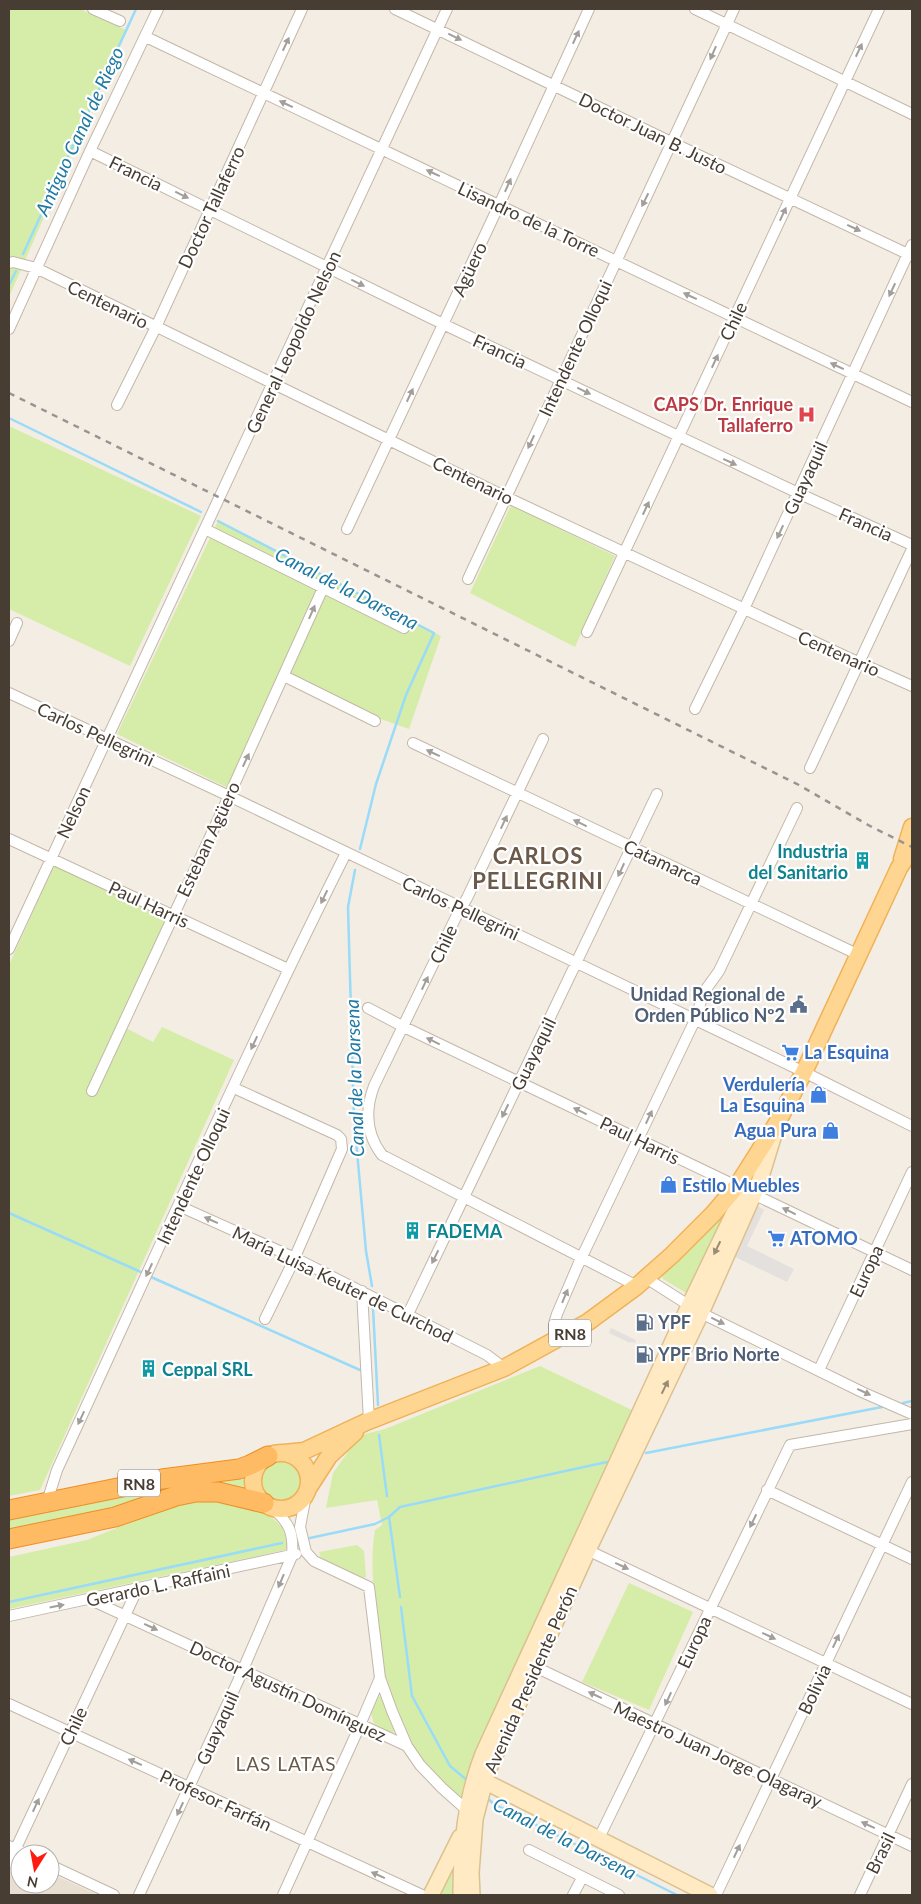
<svg xmlns="http://www.w3.org/2000/svg" width="921" height="1904" font-family="Lato,sans-serif">
<style>
.residential{fill:#e8dfd1}
.green{fill:#d5eda8}
.parking{fill:#e4e0dd}
.lines{fill:none;stroke-linecap:round;stroke-linejoin:round}
.stream{stroke:#99dbf8;stroke-width:2.5}
.street-casing{stroke:#c3b7a8;stroke-width:12}
.secondary-casing{stroke:#dcc190;stroke-width:18}
.primary-casing{stroke:#f0b256;stroke-width:19}
.highway-casing{stroke:#ee8f24;stroke-width:21}
.street{stroke:#fff;stroke-width:10}
.secondary{stroke:#ffeac3;stroke-width:15}
.primary{stroke:#ffd592;stroke-width:16}
.highway{stroke:#ffbb64;stroke-width:19}
.rail{stroke:#959595;stroke-width:2.5;stroke-dasharray:6 6;stroke-linecap:butt}
.oneway{fill:#a39e99}
.oneway2{fill:#9a8b74}
.labels{text-anchor:middle;dominant-baseline:central;stroke-width:4.5;stroke-linejoin:round;paint-order:stroke}
.shield{fill:#fff;stroke:#7e7770;stroke-width:1}
.shield-label{font-size:16px;font-weight:bold;fill:#473d33}
.street-label{font-size:18px;fill:#473d33;stroke:#fff}
.health-label{font-size:18px;font-weight:bold;fill:#be3a42;stroke:#fff;text-anchor:end}
.culture-label{font-size:18px;font-weight:bold;fill:#0d838f;stroke:#fff;text-anchor:start}
.service-label{font-size:18px;font-weight:bold;fill:#4e5e75;stroke:#fff;text-anchor:start}
.shop-label{font-size:18px;font-weight:bold;fill:#366cbe;stroke:#fff;text-anchor:start}
.water-label{font-size:19px;font-style:italic;fill:#1f7aa3;stroke:#fff}
.neighbourhood-label{font-size:19px;letter-spacing:1px;fill:#6b5a49;stroke:#fff}
.district-label{font-size:22px;font-weight:bold;letter-spacing:1px;fill:#6b5a49;stroke:#fff}
</style>
<rect width="100%" height="100%" fill="#f4ede4"/>
<path class="residential" d="M17 1857 20 1859V1884H50V1873L98 1895H9V1875Z"/>
<path class="green" d="M9 9H80L126 30 9 297Z
M9 426 201 516 130 666 9 609Z
M511 505 615 556 575 647 470 593Z
M218 521 441 636 409 729 378 718 281 670 228 788 117 734Z
M54 865 170 921 122 1026 153 1042 162 1027 234 1060 40 1490 9 1496V965Z
M728 1209 688 1294 663 1279 662 1275 706 1234Z
M540 1366 636 1412 463 1797C453 1795 443 1784 436 1777 412 1751 393 1711 384 1677 381 1665 381 1651 379 1639 375 1603 369 1565 375 1530L382 1525 377 1500 326 1508 333 1473 348 1452 361 1435 385 1429Z
M259 1482a23 23 0 1 1 46 0a23 23 0 1 1-46 0Z
M247 1473 246 1482 249 1495 134 1505 9 1535V1517L174 1482Z
M192 1500 220 1501 265 1511 282 1527 290 1549 9 1609V1557L87 1540 173 1505Z
M357 1545 364 1551 366 1577 362 1578 321 1558 319 1552Z
M629 1583 693 1612 649 1710 582 1682Z
M378 1696 382 1697 397 1730 391 1734 374 1724 371 1713Z
M455 1860 454 1895H438Z"/>
<path class="parking" d="M756 1205 764 1210 747 1246 794 1269 787 1282 731 1255Z
M611 1328 636 1340 635 1343 631 1342 630 1343 609 1333Z"/>
<g class="lines">
<path class="stream" d="M23 254 136 9
M9 285 16 271
M9 418 201 512
M218 521 434 633 406 695 376 784 360 849
M355 870 348 907 354 1118 366 1251 372 1286
M9 1213 143 1273
M151 1277 360 1370
M373 1308 378 1405
M903 1403 912 1401
M379 1435 387 1496
M646 1453 882 1407
M389 1517 400 1597
M310 1538 375 1524 389 1517 400 1507 607 1462
M9 1602 282 1543
M401 1607 412 1696 450 1766 468 1781
M487 1798 494 1804 677 1895"/>
<defs>
<path id="street" d="M93 9 120 21
M395 9 673 143 912 256
M695 9 912 114
M146 37 912 402
M90 151 443 324 798 493 912 545
M9 263 13 262 36 268 506 497 849 658 912 686
M9 329 90 151 158 9
M117 405 156 327 302 9
M205 529 404 628
M347 529 499 205 589 9
M468 579 734 9
M587 632 879 9
M9 641 17 623
M284 676 375 721
M9 693 229 796 804 1072 912 1126
M695 709 744 609 912 245
M543 739 467 898 456 917 374 1086C365 1110 366 1134 382 1155L637 1286
M413 743 859 955
M810 768 912 549
M9 839 288 969
M9 949 447 9
M368 1008 404 1027 912 1270
M234 1088 337 1135 341 1139 342 1149 291 1266 265 1319
M92 1091 229 796 323 588
M179 1206 295 1258 487 1355 504 1368
M646 1278 701 1313 862 1392 912 1414
M362 1291 369 1421
M408 1314 657 794
M554 1342V1324L557 1314 578 1265 695 1020 704 992 719 971 797 808
M819 1370 912 1172
M767 1490 912 1559
M306 1495 300 1527 306 1552 314 1561 369 1587 380 1678 392 1711 407 1746 420 1765 442 1788 470 1813
M47 1502 57 1470C152 1264 244 1056 346 853
M583 1548 912 1704
M91 1600 407 1746
M9 1616 296 1554
M529 1664 912 1846
M9 1704 422 1895
M598 1840 790 1445 912 1424
M9 1846 26 1854
M529 1850 619 1895
M9 1863 137 1590
M50 1865 114 1895
M139 1895 238 1681 292 1556C294 1532 289 1522 271 1507
M283 1895 357 1732 380 1678
M573 1895 582 1878
M716 1895 912 1482
M860 1895 912 1784"/>
<path id="secondary" d="M476 1777 710 1895
M431 1895 460 1837
M461 1895C461 1846 465 1800 483 1754L689 1306 743 1194
M472 1895 471 1873 475 1819 487 1773 588 1550 701 1313 760 1180 775 1131"/>
<path id="primary" d="M902 859 912 827
M253 1481a28 28 0 1 1 56 0a28 28 0 1 1-56 0Z
M284 1453 304 1451 366 1422 504 1368 588 1322 637 1286 672 1255 713 1214 737 1186 777 1123 804 1072 899 868 912 848
M309 1487 329 1456 355 1432"/>
<path id="highway" d="M9 1510 162 1479 239 1469 250 1465 268 1456
M9 1539 115 1517 176 1496 196 1492H218L264 1503"/>
</defs>
<use href="#street" class="street-casing"/>
<use href="#secondary" class="secondary-casing"/>
<use href="#primary" class="primary-casing"/>
<use href="#highway" class="highway-casing"/>
<use href="#street" class="street"/>
<use href="#secondary" class="secondary"/>
<use href="#primary" class="primary"/>
<use href="#highway" class="highway"/>
<path class="rail" d="M9 393 799 785 870 826 912 847"/>
</g>
<defs><path id="oneway-solid" d="M-6-.8H1V-3.2L6.5 0L1 3.2V.8H-6Z" transform="scale(1.25)"/></defs>
<g class="oneway">
<use href="#oneway-solid" transform="translate(455 37) rotate(26)"/>
<use href="#oneway-solid" transform="translate(576 37) rotate(-65)"/>
<use href="#oneway-solid" transform="translate(286 44) rotate(-65)"/>
<use href="#oneway-solid" transform="translate(859 50) rotate(-65)"/>
<use href="#oneway-solid" transform="translate(713 53) rotate(114)"/>
<use href="#oneway-solid" transform="translate(286 104) rotate(-155)"/>
<use href="#oneway-solid" transform="translate(433 173) rotate(-155)"/>
<use href="#oneway-solid" transform="translate(508 185) rotate(-66)"/>
<use href="#oneway-solid" transform="translate(182 195) rotate(26)"/>
<use href="#oneway-solid" transform="translate(645 200) rotate(116)"/>
<use href="#oneway-solid" transform="translate(783 214) rotate(-65)"/>
<use href="#oneway-solid" transform="translate(854 228) rotate(25)"/>
<use href="#oneway-solid" transform="translate(358 283) rotate(26)"/>
<use href="#oneway-solid" transform="translate(892 290) rotate(115)"/>
<use href="#oneway-solid" transform="translate(690 296) rotate(-155)"/>
<use href="#oneway-solid" transform="translate(715 361) rotate(-65)"/>
<use href="#oneway-solid" transform="translate(837 366) rotate(-155)"/>
<use href="#oneway-solid" transform="translate(584 391) rotate(26)"/>
<use href="#oneway-solid" transform="translate(410 395) rotate(-65)"/>
<use href="#oneway-solid" transform="translate(531 442) rotate(115)"/>
<use href="#oneway-solid" transform="translate(730 462) rotate(25)"/>
<use href="#oneway-solid" transform="translate(646 508) rotate(-65)"/>
<use href="#oneway-solid" transform="translate(780 532) rotate(115)"/>
<use href="#oneway-solid" transform="translate(312 612) rotate(-66)"/>
<use href="#oneway-solid" transform="translate(433 753) rotate(-155)"/>
<use href="#oneway-solid" transform="translate(246 760) rotate(-65)"/>
<use href="#oneway-solid" transform="translate(504 822) rotate(-65)"/>
<use href="#oneway-solid" transform="translate(580 823) rotate(-154)"/>
<use href="#oneway-solid" transform="translate(621 870) rotate(115)"/>
<use href="#oneway-solid" transform="translate(324 897) rotate(116)"/>
<use href="#oneway-solid" transform="translate(425 983) rotate(-65)"/>
<use href="#oneway-solid" transform="translate(433 1041) rotate(-154)"/>
<use href="#oneway-solid" transform="translate(254 1043) rotate(115)"/>
<use href="#oneway-solid" transform="translate(505 1111) rotate(116)"/>
<use href="#oneway-solid" transform="translate(580 1111) rotate(-154)"/>
<use href="#oneway-solid" transform="translate(649 1117) rotate(-65)"/>
<use href="#oneway-solid" transform="translate(789 1211) rotate(-154)"/>
<use href="#oneway-solid" transform="translate(211 1220) rotate(-156)"/>
<use href="#oneway-solid" transform="translate(435 1257) rotate(116)"/>
<use href="#oneway-solid" transform="translate(149 1270) rotate(115)"/>
<use href="#oneway-solid" transform="translate(565 1296) rotate(-67)"/>
<use href="#oneway-solid" transform="translate(718 1321) rotate(26)"/>
<use href="#oneway-solid" transform="translate(864 1392) rotate(25)"/>
<use href="#oneway-solid" transform="translate(81 1418) rotate(115)"/>
<use href="#oneway-solid" transform="translate(753 1521) rotate(116)"/>
<use href="#oneway-solid" transform="translate(622 1566) rotate(25)"/>
<use href="#oneway-solid" transform="translate(281 1581) rotate(113)"/>
<use href="#oneway-solid" transform="translate(57 1606) rotate(-11)"/>
<use href="#oneway-solid" transform="translate(151 1627) rotate(25)"/>
<use href="#oneway-solid" transform="translate(769 1636) rotate(25)"/>
<use href="#oneway-solid" transform="translate(836 1641) rotate(-65)"/>
<use href="#oneway-solid" transform="translate(595 1695) rotate(-155)"/>
<use href="#oneway-solid" transform="translate(668 1699) rotate(115)"/>
<use href="#oneway-solid" transform="translate(135 1762) rotate(-156)"/>
<use href="#oneway-solid" transform="translate(36 1805) rotate(-65)"/>
<use href="#oneway-solid" transform="translate(180 1809) rotate(115)"/>
<use href="#oneway-solid" transform="translate(868 1825) rotate(-155)"/>
<use href="#oneway-solid" transform="translate(737 1851) rotate(-65)"/>
<use href="#oneway-solid" transform="translate(378 1875) rotate(-156)"/>
</g>
<g class="oneway2">
<use href="#oneway-solid" transform="translate(717 1248) rotate(116)"/>
<use href="#oneway-solid" transform="translate(665 1387) rotate(-64)"/>
</g>
<defs>
<symbol id="hospital-bare" viewBox="-9 -9 18 18"><path d="M-5-5h3v3.5h4V-5h3V5h-3V1.5h-4V5h-3Z" fill="#e0444e" stroke="#fff" stroke-width="2.5" paint-order="stroke"/></symbol>
<symbol id="building-bare" viewBox="-9 -9 18 18"><path d="M-4-6H4V6H1V3H-1V6H-4ZM-2.5-4.3h1.7v1.8h-1.7ZM.8-4.3h1.7v1.8H.8ZM-2.5-1h1.7V.8h-1.7ZM.8-1h1.7V.8H.8Z" fill="#0f9aa8" stroke="#fff" stroke-width="2.5" paint-order="stroke"/></symbol>
<symbol id="civic-bare" viewBox="-9 -9 18 18"><path d="M-.6-6.5H3V-4.5H.6V-3L4-1V1h2V6H-6V1h2V-1L-.6-3ZM-1.2 2.5V6h2.4V2.5Z" fill="#5c6f8a" stroke="#fff" stroke-width="2.5" paint-order="stroke"/></symbol>
<symbol id="supermarket-bare" viewBox="-9 -9 18 18"><path d="M-6-5.5h2.5l.6 2H6L4.5 2H-2.5L-4.4-4H-6ZM-1.5 3.2a1.3 1.3 0 1 0 .1 0ZM3 3.2a1.3 1.3 0 1 0 .1 0Z" fill="#3f7fe0" stroke="#fff" stroke-width="2.5" paint-order="stroke"/></symbol>
<symbol id="shop-bare" viewBox="-9 -9 18 18"><path d="M-5-2.5h2.3a2.7 3.5 0 0 1 5.4 0H5L5.5 6h-11ZM-1.5-2.5h3a1.5 2.3 0 0 0-3 0Z" fill="#3f7fe0" stroke="#fff" stroke-width="2.5" paint-order="stroke"/></symbol>
<symbol id="fuel-bare" viewBox="-9 -9 18 18"><path d="M-5.5-6h7V0h2V4h1.3V-2.5L3-4.5l.8-.8L6-3V5H2.5V1h-1V6h-7ZM-4.2-4.7v3.2H.2V-4.7Z" fill="#5c6f8a" stroke="#fff" stroke-width="2.5" paint-order="stroke"/></symbol>
</defs>
<g fill-rule="evenodd">
<use href="#hospital-bare" x="794" y="402" width="25" height="25"/>
<use href="#building-bare" x="850" y="848" width="25" height="25"/>
<use href="#civic-bare" x="786" y="992" width="25" height="25"/>
<use href="#supermarket-bare" x="778" y="1040" width="25" height="25"/>
<use href="#shop-bare" x="806" y="1082" width="25" height="25"/>
<use href="#shop-bare" x="818" y="1118" width="25" height="25"/>
<use href="#shop-bare" x="656" y="1172" width="25" height="25"/>
<use href="#building-bare" x="400" y="1218" width="25" height="25"/>
<use href="#supermarket-bare" x="764" y="1226" width="25" height="25"/>
<use href="#fuel-bare" x="632" y="1310" width="25" height="25"/>
<use href="#fuel-bare" x="632" y="1342" width="25" height="25"/>
<use href="#building-bare" x="136" y="1356" width="25" height="25"/>
</g>
<g class="labels">
<g class="shield">
<rect x="549" y="1319.5" width="42" height="27" rx="4"/>
<rect x="118" y="1469.5" width="42" height="27" rx="4"/>
</g>
<g class="shield-label">
<text x="570" y="1333">RN8</text>
<text x="139" y="1483">RN8</text>
</g>
<g class="street-label">
<text transform="translate(653 133) rotate(26)">Doctor Juan B. Justo</text>
<text transform="translate(136 173) rotate(26)">Francia</text>
<text transform="translate(211 207) rotate(-65)">Doctor Tallaferro</text>
<text transform="translate(529 219) rotate(25)">Lisandro de la Torre</text>
<text transform="translate(469 269) rotate(-65)">Agüero</text>
<text transform="translate(108 304) rotate(26)">Centenario</text>
<text transform="translate(733 321) rotate(-65)">Chile</text>
<text transform="translate(293 342) rotate(-65)">General Leopoldo Nelson</text>
<text transform="translate(575 348) rotate(-65)">Intendente Olloqui</text>
<text transform="translate(500 351) rotate(25)">Francia</text>
<text transform="translate(805 478) rotate(-65)">Guayaquil</text>
<text transform="translate(473 480) rotate(26)">Centenario</text>
<text transform="translate(866 524) rotate(24)">Francia</text>
<text transform="translate(839 653) rotate(24)">Centenario</text>
<text transform="translate(96 734) rotate(25)">Carlos Pellegrini</text>
<text transform="translate(73 812) rotate(-65)">Nelson</text>
<text transform="translate(208 839) rotate(-65)">Esteban Agüero</text>
<text transform="translate(663 862) rotate(25)">Catamarca</text>
<text transform="translate(149 904) rotate(25)">Paul Harris</text>
<text transform="translate(461 908) rotate(25)">Carlos Pellegrini</text>
<text transform="translate(443 944) rotate(-65)">Chile</text>
<text transform="translate(533 1054) rotate(-64)">Guayaquil</text>
<text transform="translate(640 1140) rotate(26)">Paul Harris</text>
<text transform="translate(193 1176) rotate(-65)">Intendente Olloqui</text>
<text transform="translate(866 1271) rotate(-65)">Europa</text>
<text transform="translate(343 1284) rotate(26)">María Luisa Keuter de Curchod</text>
<text transform="translate(158 1585) rotate(-12)">Gerardo L. Raffaini</text>
<text transform="translate(694 1642) rotate(-65)">Europa</text>
<text transform="translate(530 1679) rotate(-66)">Avenida Presidente Perón</text>
<text transform="translate(814 1689) rotate(-65)">Bolivia</text>
<text transform="translate(288 1691) rotate(25)">Doctor Agustín Domínguez</text>
<text transform="translate(73 1726) rotate(-65)">Chile</text>
<text transform="translate(217 1728) rotate(-66)">Guayaquil</text>
<text transform="translate(718 1754) rotate(25)">Maestro Juan Jorge Olagaray</text>
<text transform="translate(216 1800) rotate(25)">Profesor Farfán</text>
<text transform="translate(880 1853) rotate(-64)">Brasil</text>
</g>
<g class="health-label">
<text x="793" y="404">CAPS Dr. Enrique<tspan x="793" dy="21">Tallaferro</tspan></text>
</g>
<g class="culture-label">
<text x="848" y="851" text-anchor="end">Industria<tspan x="848" dy="21">del Sanitario</tspan></text>
<text x="427" y="1231">FADEMA</text>
<text x="162" y="1369">Ceppal SRL</text>
</g>
<g class="service-label">
<text x="785" y="994" text-anchor="end">Unidad Regional de<tspan x="785" dy="21">Orden Público Nº2</tspan></text>
<text x="658" y="1322">YPF</text>
<text x="658" y="1354">YPF Brio Norte</text>
</g>
<g class="shop-label">
<text x="804" y="1052">La Esquina</text>
<text x="805" y="1084" text-anchor="end">Verdulería<tspan x="805" dy="21">La Esquina</tspan></text>
<text x="817" y="1130" text-anchor="end">Agua Pura</text>
<text x="682" y="1185">Estilo Muebles</text>
<text x="790" y="1238">ATOMO</text>
</g>
<g class="water-label">
<text transform="translate(79 131) rotate(-65)">Antiguo Canal de Riego</text>
<text transform="translate(347 588) rotate(27)">Canal de la Darsena</text>
<text transform="translate(354 1078) rotate(-92)">Canal de la Darsena</text>
<text transform="translate(565 1838) rotate(27)">Canal de la Darsena</text>
</g>
<g class="neighbourhood-label">
<text x="286" y="1763">LAS LATAS</text>
</g>
<g class="district-label">
<text x="538" y="855">CARLOS<tspan x="538" dy="25">PELLEGRINI</tspan></text>
</g>
</g>
<rect width="921" height="1904" fill="none" stroke="#473d33" stroke-width="20"/>
<g transform="translate(35 1869) rotate(191)"><circle r="24" fill="#ffffff" stroke="#b5b1ad"/>
<path d="M0-4L9 19L0 12L-9 19Z" fill="#ff1b10"/>
<text y="-8" font-size="14" font-weight="bold" text-anchor="middle" fill="#473d33">N</text>
</g>
</svg>
